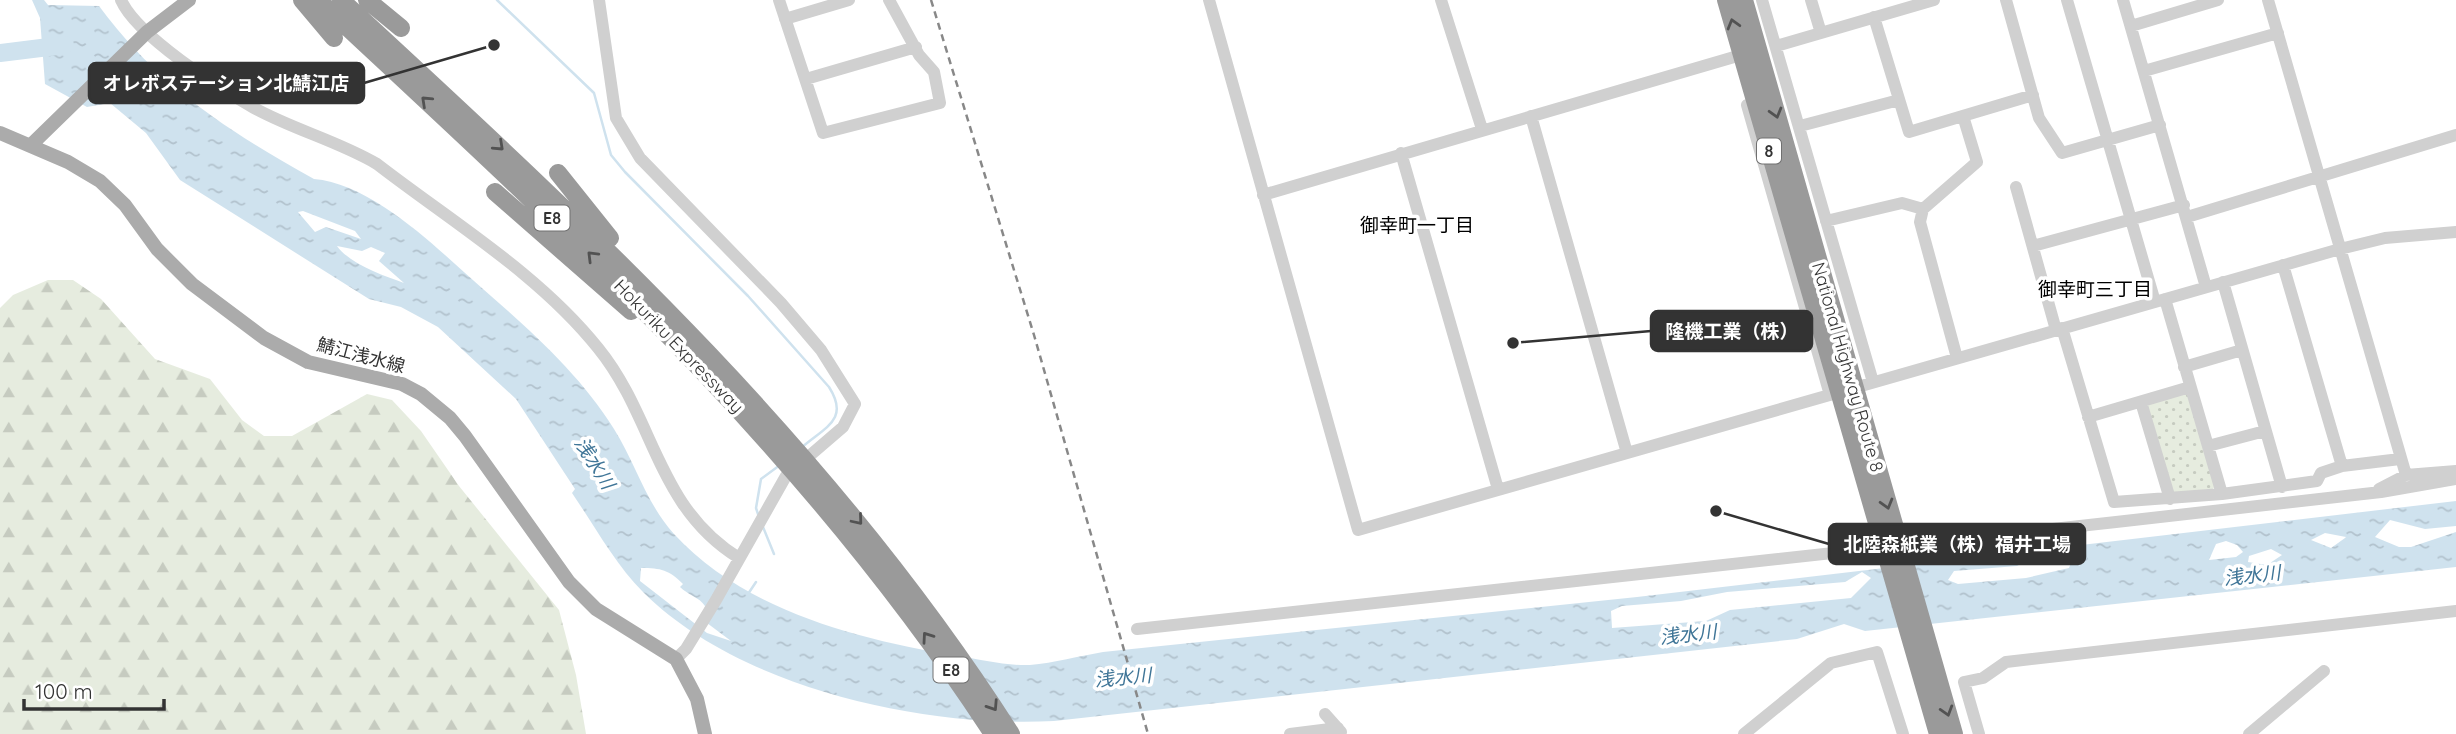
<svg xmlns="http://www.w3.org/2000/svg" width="2456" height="734" font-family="Quicksand,'Noto Sans JP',sans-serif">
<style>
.grass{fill:url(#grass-dots)}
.forest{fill:url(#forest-firs)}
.water{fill:url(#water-ripples);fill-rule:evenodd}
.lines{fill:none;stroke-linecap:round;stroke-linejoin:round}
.stream{stroke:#cfe2ee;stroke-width:2.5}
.river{stroke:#cfe2ee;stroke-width:18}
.minor{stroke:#d0d0d0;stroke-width:12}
.major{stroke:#ababab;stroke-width:14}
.highway{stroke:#9a9a9a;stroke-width:18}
.rail{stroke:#888;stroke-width:2.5;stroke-dasharray:7 5;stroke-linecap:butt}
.oneway{stroke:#525252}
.labels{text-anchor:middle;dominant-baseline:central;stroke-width:7;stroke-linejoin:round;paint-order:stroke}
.shield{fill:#fff;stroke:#707070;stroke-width:2}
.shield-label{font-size:16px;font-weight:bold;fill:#333}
.street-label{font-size:18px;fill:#333;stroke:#fff}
.neighbourhood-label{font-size:19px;fill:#000;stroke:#fff}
.water-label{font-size:19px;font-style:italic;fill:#3f7597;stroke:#fff}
.leader{fill:none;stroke:#333;stroke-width:2.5}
.callout-dot{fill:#333;stroke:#fff;stroke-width:2.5}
.callout{fill:#333;stroke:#333;stroke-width:2.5}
.callout-label{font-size:19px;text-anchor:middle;font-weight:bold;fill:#fff}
</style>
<defs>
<pattern id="grass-dots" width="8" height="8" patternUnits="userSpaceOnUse" patternTransform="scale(1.75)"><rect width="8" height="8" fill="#e6ecdf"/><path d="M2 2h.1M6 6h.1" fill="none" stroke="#c6cbc0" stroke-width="1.8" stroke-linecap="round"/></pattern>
<pattern id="forest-firs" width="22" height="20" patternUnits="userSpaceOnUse" patternTransform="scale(1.75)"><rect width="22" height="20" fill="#e6ecdf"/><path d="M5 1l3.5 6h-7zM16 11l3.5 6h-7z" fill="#c6cbc0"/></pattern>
<pattern id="water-ripples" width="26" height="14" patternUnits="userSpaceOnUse" patternTransform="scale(1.75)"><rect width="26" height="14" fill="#cfe2ee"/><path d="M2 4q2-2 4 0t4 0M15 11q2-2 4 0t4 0" fill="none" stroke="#b2c2cd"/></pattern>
</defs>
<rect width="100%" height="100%" fill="#fff"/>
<path class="grass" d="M2188 390 2216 484 2213 489 2171 494 2144 403Z"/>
<path class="forest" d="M48 280H73L101 299 155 359 210 379 242 420 264 436H292L367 394 392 400 421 431 459 486 559 610 576 675 586 734H0V308L13 295Z"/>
<path class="water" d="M32 0H44L48 5 99 6C160 88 227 130 314 179 359 182 413 226 445 255 503 308 572 361 614 429 636 464 646 503 674 534 745 611 858 639 957 656 980 659 1006 666 1030 665 1054 663 1079 656 1103 652L1637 597 2456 501V526L2425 529 2390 520 2375 537 2399 547H2411L2456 532V567L1865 631 1844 624 1797 639 1054 721C923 728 739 688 643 592 615 564 594 525 572 493L575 489 516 399 438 327 401 307 369 299 180 180 146 133 110 103 87 107 45 84 40 18ZM303 211 355 231 361 239 326 227 315 232 298 212ZM337 246 362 251 371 247 385 253 379 261 404 283C382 275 350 264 337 246ZM2325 533 2346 537 2345 538 2331 548 2311 540ZM2226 541 2237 545 2243 552 2236 557 2209 560 2216 544ZM2271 549 2282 555 2267 565 2248 562 2249 556ZM2069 556 2072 560 2069 568 2026 578 1958 584 1948 580 1954 571 2017 566 2030 559ZM641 568C661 568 669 570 683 584L680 587C688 595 699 597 705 606L703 620 731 641 707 633 640 581ZM1862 572 1871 578 1851 598 1730 610 1706 621 1612 628 1611 611 1622 606 1681 601 1727 592 1845 582Z"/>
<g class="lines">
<path class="stream" d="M497 0 594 93 611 155 625 172 748 296 829 387C850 420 825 427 801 448
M758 514 756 508 761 479 780 465
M763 527 774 554
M748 594 756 582"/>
<path class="river" d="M0 53 65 45"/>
<path class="minor" d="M121 0C137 36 219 88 254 108 294 130 338 141 377 164 452 222 539 274 598 348 655 418 656 507 739 558
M599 0 616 118 640 158 781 303 821 350 855 404 843 427 786 476 716 600 686 649 676 659
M779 0 823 133 940 103 934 72 919 55 889 0
M1209 0 1358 530 2340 249 2385 238 2456 232
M1441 0 1482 129
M1762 0 1873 382
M1811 0 1821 33
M2006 0 2039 118 2062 153 2160 125
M2067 0 2155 302
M2123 0 2206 287
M2268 0 2406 475
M1874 17 1909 132 2033 95
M785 19 849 0
M2131 26 2218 0
M1776 46 1934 0
M2144 71 2278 33
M806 79 916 47
M1747 105 1830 395
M1531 116 1627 453
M1800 126 1899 100
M1401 153 1498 489
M2016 187 2056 330
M1263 195 1741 55
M2187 217 2456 135
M1826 221 1902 203 1923 209
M2033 246 2184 205
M2283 265 2342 466
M2223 282 2282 487
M2165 299 2222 494
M2062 328 2114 502 2222 494 2317 481 2321 473 2342 466 2400 459
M1957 358 1920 222 1923 209 1977 162 1963 116
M2184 367 2242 350
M2141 402 2170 499
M2088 417 2190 387
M2208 446 2265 431
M2379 489 2406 475 2456 471
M1137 629 2116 522 2381 492 2456 479
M1325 714 1341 732
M1290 734 1338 728
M1744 734 1831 663 1877 652 1903 734
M1979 734 1964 682 1983 678 2006 662 2456 611
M2249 734 2324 671"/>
<path class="major" d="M0 133 68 162 100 181 125 205 157 249 192 284 264 338 308 362 402 384 421 394 450 418 465 436 569 582 596 609 676 659 697 699 705 734
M31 145 147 32 189 0"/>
<path class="highway" d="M302 0 334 38
M318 0C565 230 807 448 993 734
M341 0C589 229 828 447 1011 734
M367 0 401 28
M1726 0 1938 734
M1744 0 1954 734
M558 173 610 238
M495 192 631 311"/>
<path class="rail" d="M931 0 1034 335 1148 734"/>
</g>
<defs><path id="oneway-chevron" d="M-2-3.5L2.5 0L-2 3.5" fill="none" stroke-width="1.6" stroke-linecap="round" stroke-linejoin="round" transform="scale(1.75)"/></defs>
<g class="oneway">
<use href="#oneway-chevron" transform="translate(1733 24) rotate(-106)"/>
<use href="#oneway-chevron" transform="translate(426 101) rotate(-137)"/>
<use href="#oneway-chevron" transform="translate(1776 113) rotate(74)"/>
<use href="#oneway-chevron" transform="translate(499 146) rotate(43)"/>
<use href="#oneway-chevron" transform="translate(592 256) rotate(-135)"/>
<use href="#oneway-chevron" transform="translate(1887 504) rotate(74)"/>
<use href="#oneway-chevron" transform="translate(858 520) rotate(50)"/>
<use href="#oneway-chevron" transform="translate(927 637) rotate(-125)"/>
<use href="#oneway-chevron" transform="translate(993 706) rotate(57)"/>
<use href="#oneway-chevron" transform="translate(1947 711) rotate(73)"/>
</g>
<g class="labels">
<g class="shield">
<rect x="1757" y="138.5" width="24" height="25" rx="5"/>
<rect x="534.5" y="205.5" width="35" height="25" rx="5"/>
<rect x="933.5" y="657.5" width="35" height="25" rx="5"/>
</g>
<g class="shield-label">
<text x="1769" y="151">8</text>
<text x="552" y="218">E8</text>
<text x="951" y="670">E8</text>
</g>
<g class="street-label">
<text transform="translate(679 346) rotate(46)">Hokuriku Expressway</text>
<text transform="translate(361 355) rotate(15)">鯖江浅水線</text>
<text transform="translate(1848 367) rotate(74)">National Highway Route 8</text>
</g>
<g class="neighbourhood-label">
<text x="1417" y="225">御幸町一丁目</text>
<text x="2095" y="289">御幸町三丁目</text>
</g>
<g class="water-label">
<text transform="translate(595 463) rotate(58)">浅水川</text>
<text transform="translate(2252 575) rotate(-6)">浅水川</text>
<text transform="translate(1688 634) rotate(-6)">浅水川</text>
<text transform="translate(1123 677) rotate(-5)">浅水川</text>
</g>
</g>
<path class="leader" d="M494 45L364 83M1513 343L1651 331M1716 511L1829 544"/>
<g class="callout-dot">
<circle cx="494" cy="45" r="7"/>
<circle cx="1513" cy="343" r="7"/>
<circle cx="1716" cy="511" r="7"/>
</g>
<g class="callout">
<rect x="89" y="63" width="275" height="40" rx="7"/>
<rect x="1651" y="311" width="161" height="40" rx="7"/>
<rect x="1829" y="524" width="256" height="40" rx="7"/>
</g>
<g class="callout-label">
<text x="226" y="90">オレボステーション北鯖江店</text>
<text x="1732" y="338">隆機工業（株）</text>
<text x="1957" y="551">北陸森紙業（株）福井工場</text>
</g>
<path d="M24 699v10h140v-10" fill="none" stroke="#333333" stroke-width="3.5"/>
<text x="35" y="699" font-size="21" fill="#333333" stroke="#ffffff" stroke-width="5" paint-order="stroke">100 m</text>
</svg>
